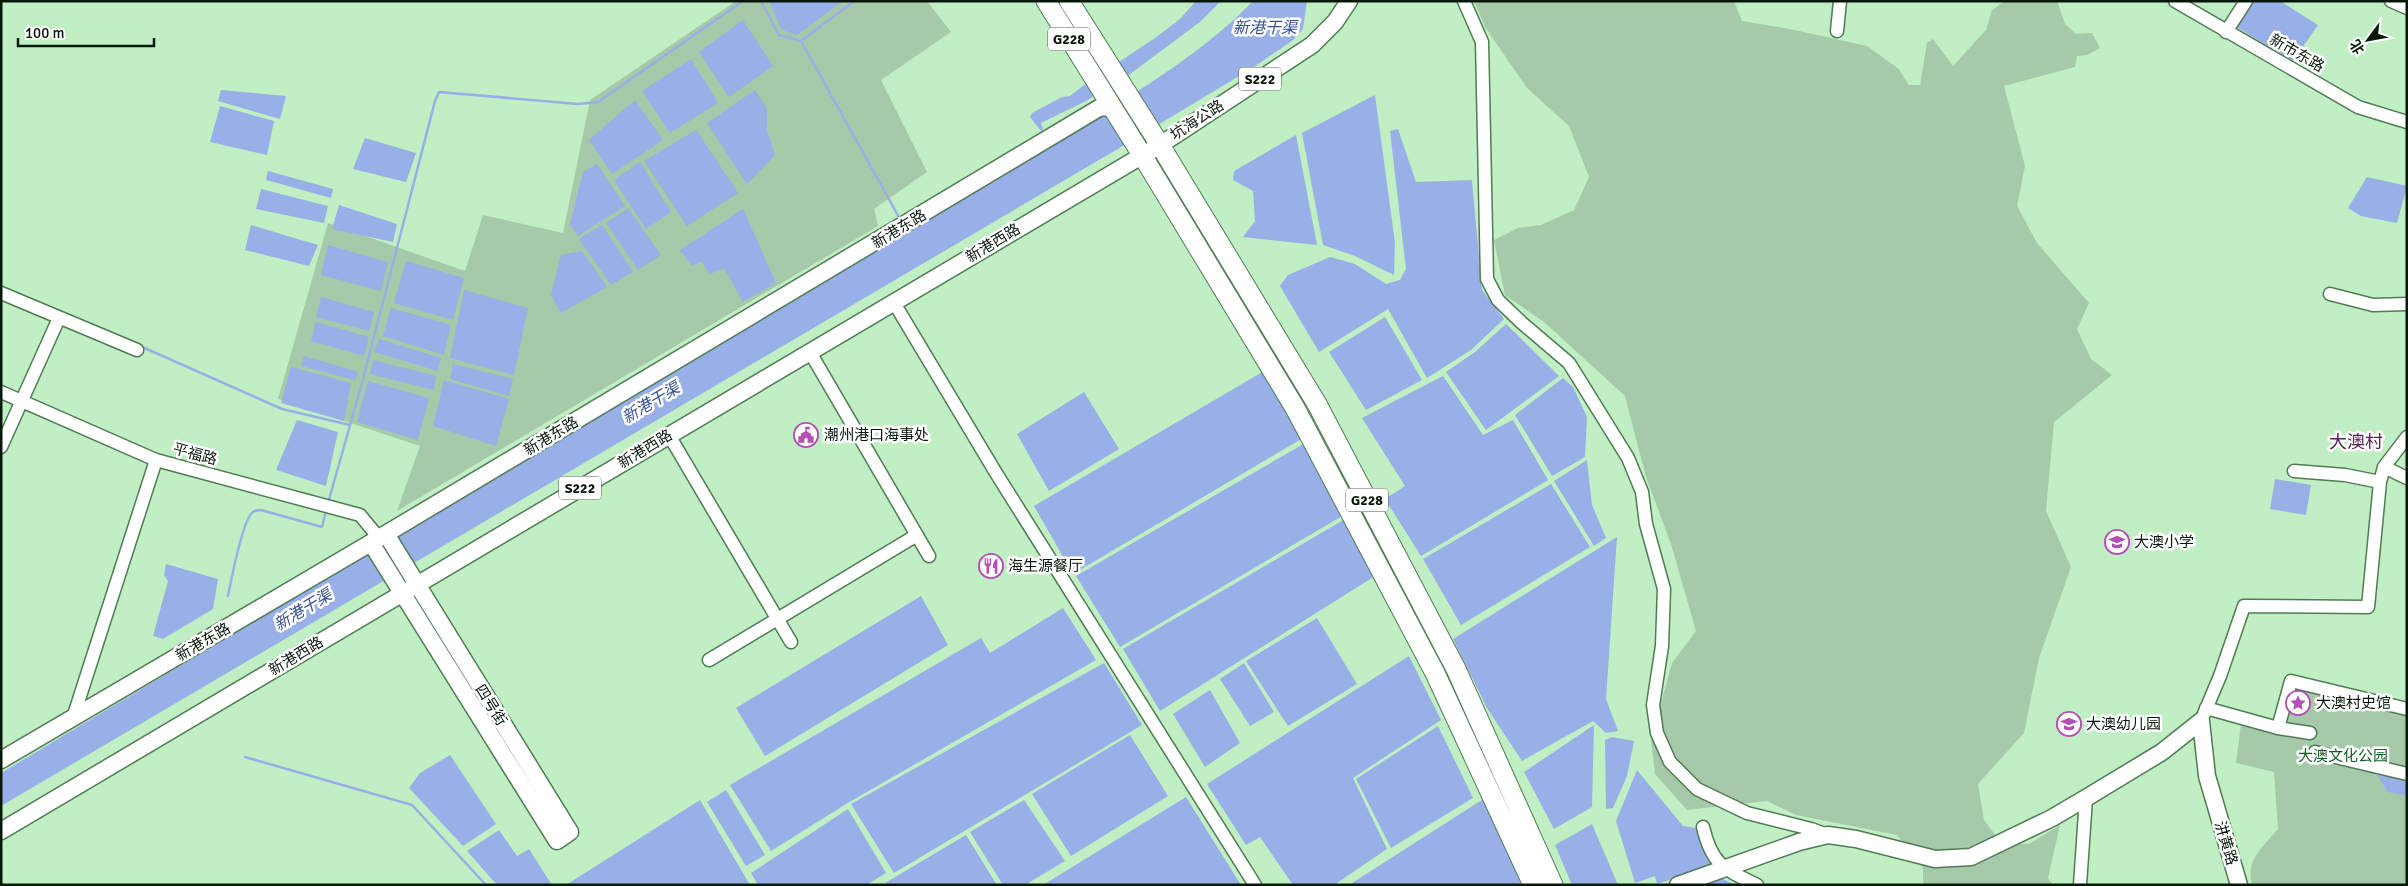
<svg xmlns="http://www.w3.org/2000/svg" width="2408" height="886" font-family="Signika,'Noto Sans SC',sans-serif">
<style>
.green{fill:#a6c9a9}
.water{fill:#98afe7}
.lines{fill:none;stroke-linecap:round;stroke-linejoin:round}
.stream{stroke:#98afe7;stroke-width:2.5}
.minor-casing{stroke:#507b55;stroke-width:15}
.major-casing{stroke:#507b55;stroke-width:19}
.highway-casing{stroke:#507b55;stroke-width:21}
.minor{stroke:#fff;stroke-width:12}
.major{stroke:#fff;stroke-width:16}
.highway{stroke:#fff;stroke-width:19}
.labels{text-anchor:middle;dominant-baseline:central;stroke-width:5;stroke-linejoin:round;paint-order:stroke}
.shield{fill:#fff;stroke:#515d53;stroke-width:1}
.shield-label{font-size:14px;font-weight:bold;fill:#071809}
.street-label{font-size:15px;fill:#071809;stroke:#fff}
.poi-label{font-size:15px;fill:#071809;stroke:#fff;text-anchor:start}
.park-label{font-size:15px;fill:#135e25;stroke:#fff}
.water-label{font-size:16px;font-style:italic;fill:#395194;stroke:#fff}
.quarter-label{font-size:18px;fill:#562556;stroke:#fff}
</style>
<rect width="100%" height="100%" fill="#c0efc4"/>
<path class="green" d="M736 1H927L951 32 881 80 927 172 874 209 878 226 397 511 420 446 278 399 328 223 465 271 483 215 563 233 590 100Z
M1474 1H1734L1742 21 1790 29 1867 46 1899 69 1909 85H1920L1927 43 1933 39 1953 66 1986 30 1992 10 2005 1H2057L2065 24 2076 34 2092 33 2100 48 2087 55 2077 56 2075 67 2004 86 2025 166 2017 206 2037 243 2089 303 2077 329 2091 359 2112 375 2054 422 2046 511 2071 567 2039 658 2024 733 1978 784 1984 820 2002 844H2029L2060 825 2048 878 2053 885H1923V868L1897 835 1796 815 1767 801 1687 810 1655 774 1651 739 1672 663 1696 631 1671 544 1646 477 1625 396 1544 322 1505 295 1494 240 1518 228 1541 225 1574 210 1589 177 1569 126 1527 88 1485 27Z
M2290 678 2407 707V885H2252C2245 860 2263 847 2278 829L2274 772 2236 763 2242 716 2277 721Z"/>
<path class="water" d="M769 1H843L797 35 782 30Z
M1196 1H1221L1200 22 1130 74 1086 101 1041 123 1043 129 1041 131 1030 117 1032 113 1062 97 1070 96 1084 85 1155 38 1180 19Z
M1253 1H1307L1303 29 1293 40 1254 67 1133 140 1 806V773L1063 138C1125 99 1203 54 1253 1Z
M2248 1H2280L2318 25 2293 61 2233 25Z
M743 20 773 66 729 97 699 52Z
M691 59 718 103 670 133 642 91Z
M221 90 286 96 280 119 218 101Z
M755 90 767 109V130L775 155 747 184 707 123Z
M1375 95 1395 243 1394 275 1355 256 1323 245 1302 133Z
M635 100 663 140 612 174 589 140Z
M220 106 274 121 267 155 210 142Z
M1398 129 1416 182 1472 180 1482 290 1504 319 1471 350 1427 378 1388 309 1319 352 1280 286 1288 275 1330 257 1355 264 1386 284 1400 280 1406 269 1390 131Z
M696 130 738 193 687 226 644 161Z
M1296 135 1317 245 1243 237 1255 221 1253 191 1233 180 1234 171Z
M365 138 416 153 406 182 353 169Z
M640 162 671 212 646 229 614 180Z
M597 164 625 206 578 236 570 224 583 172Z
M268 171 333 189 331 198 266 180Z
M2367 177 2407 186 2397 223 2361 216 2348 208Z
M261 189 328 206 324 223 256 209Z
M339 205 397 224 393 242 332 229Z
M628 208 661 255 638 270 606 223Z
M743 209 776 283 743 302 724 268 710 274 701 261 692 266 680 250Z
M251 225 318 245 309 266 245 250Z
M602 225 633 272 611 285 579 239Z
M328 245 388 262 381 291 321 275Z
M582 251 607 287 561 313 551 295 561 255Z
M406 261 464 278 453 320 394 303Z
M464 290 528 308 514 375 450 358Z
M321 297 374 312 369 331 316 317Z
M391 308 451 325 444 355 383 336Z
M1385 317 1422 380 1366 410 1329 352Z
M316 322 369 337 364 356 311 341Z
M1506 324 1559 376 1486 430 1446 372 1475 352Z
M379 339 441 358 438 371 374 352Z
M304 356 358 372 355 380 301 366Z
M373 360 436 376 434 390 370 374Z
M453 364 513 379 509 396 450 379Z
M291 367 351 383 344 421 281 403Z
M1264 371 1303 438 1073 574 1034 506Z
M1443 376 1483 435 1513 420 1548 480 1421 556 1385 499 1405 486 1362 418Z
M1563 378 1573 387 1587 417 1585 457 1552 476 1515 415Z
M444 380 509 399 496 446 433 426Z
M368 381 429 398 418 440 357 422Z
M1084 392 1119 449 1049 491 1017 434Z
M297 420 338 432 326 486 276 470Z
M1305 443 1344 515 1120 647 1076 576Z
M1587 460 1592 505 1606 538 1594 546 1554 481Z
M2275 479 2311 485 2306 515 2270 509Z
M1551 484 1590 547 1461 625 1423 559Z
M1345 519 1375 576 1160 711 1123 649Z
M1617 537 1606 699 1618 731 1606 733 1593 721 1522 761 1487 708 1453 639Z
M166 564 218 579 213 609 163 639 153 636 168 581 164 575Z
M921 596 948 645 765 756 736 708Z
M1063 608 1096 660 846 804 771 851 730 785 981 638 990 653Z
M1317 618 1357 684 1288 726 1246 661Z
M1409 656 1441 720 1353 778 1387 849 1334 885H1293L1260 837 1246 845 1207 784Z
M1104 663 1142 725 894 873 851 804Z
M1244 663 1274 712 1250 726 1220 679Z
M1210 690 1240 743 1205 767 1173 714Z
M1594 725 1592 807 1554 829 1524 772Z
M1438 726 1473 798 1391 848 1356 779Z
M1130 735 1168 796 1071 856 1032 794Z
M1612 737 1634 741 1627 776 1613 808 1606 809 1605 740Z
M450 755 496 824 463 846 409 788 420 773Z
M1637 770 1683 826 1696 828 1714 865 1657 884 1655 876 1635 883 1616 821Z
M2374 770 2407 778V796L2388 792Z
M726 790 765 855 746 866 707 802Z
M1186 797 1241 885H1043Z
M1485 798 1521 885H1349Z
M700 800 750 885H566Z
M1024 800 1065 861 1025 885H1003L970 832Z
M848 809 886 873 866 885H758L751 873Z
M1592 824 1618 885H1572L1555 845Z
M499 830 517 856 529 849 552 885H497L467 851Z
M966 835 997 885H887L885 883Z
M1717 876 1735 885H1700Z"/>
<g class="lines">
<path class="stream" d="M761 1 779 35 801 41
M854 1 801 41 900 219
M140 346 282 409 350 425
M328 503 362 383 435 101 439 92 578 104 598 102 743 1
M228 596C231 581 243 518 253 512 255 510 258 510 261 510L322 527 326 511
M245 757 412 805 486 885"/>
<defs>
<path id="minor" d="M1464 1 1482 42 1487 279 1498 300 1522 323 1569 363 1628 458 1642 492 1646 524 1664 589 1662 646 1653 705 1657 733 1670 762 1697 789 1747 813 1811 829 1828 835
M2175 1 2358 107 2407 122
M2391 1 2407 8
M1837 31 1840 1
M2226 32 2246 1
M1 293 137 350
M2330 294 2373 305 2407 304
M899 311 996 473 1255 885
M814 359 929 556
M1 392 156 460 360 515 379 538
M673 442 791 642
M1 447 59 318
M2384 467 2407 478
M2294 471 2345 475 2380 482
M709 660 917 535
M2206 708 2278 728 2291 681 2407 709
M73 718 156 460
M2201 721 2220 676 2244 606 2368 607 2380 482 2384 467 2407 437
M2278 728 2310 733
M2315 752 2407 774
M1703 827C1712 865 1724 869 1757 885
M2080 885 2086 798"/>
<path id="major" d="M371 543 557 841 570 832 386 534
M1 760 379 538 1099 108 1106 107 1114 110
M1 831 1160 145 1312 45 1335 22 1349 1
M1678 885 1799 842 1828 835 1856 839 1935 859 1971 857 2052 818 2086 798 2162 752 2201 721 2207 776 2239 885"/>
<path id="highway" d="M1046 1 1142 155 1295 408 1435 673 1533 885
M1069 1 1160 145 1317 404 1456 669 1553 885"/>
</defs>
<use href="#minor" class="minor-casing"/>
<use href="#major" class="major-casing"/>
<use href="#highway" class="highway-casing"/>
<use href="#minor" class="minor"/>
<use href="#major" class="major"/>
<use href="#highway" class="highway"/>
</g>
<defs>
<symbol id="civic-ring" viewBox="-11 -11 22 22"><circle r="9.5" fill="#fff" stroke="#b44fb4" stroke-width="1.5"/><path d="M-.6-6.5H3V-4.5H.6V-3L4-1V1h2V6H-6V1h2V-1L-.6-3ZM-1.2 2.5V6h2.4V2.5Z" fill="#b44fb4"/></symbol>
<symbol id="school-ring" viewBox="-11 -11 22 22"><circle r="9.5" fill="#fff" stroke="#b44fb4" stroke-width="1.5"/><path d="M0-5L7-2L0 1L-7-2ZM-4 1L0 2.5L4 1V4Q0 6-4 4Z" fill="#b44fb4"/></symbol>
<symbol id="restaurant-ring" viewBox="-11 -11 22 22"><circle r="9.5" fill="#fff" stroke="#b44fb4" stroke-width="1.5"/><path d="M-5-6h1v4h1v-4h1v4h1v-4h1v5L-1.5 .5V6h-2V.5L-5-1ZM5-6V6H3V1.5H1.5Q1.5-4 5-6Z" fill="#b44fb4"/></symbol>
<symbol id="sight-ring" viewBox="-11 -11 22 22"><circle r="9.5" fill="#fff" stroke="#b44fb4" stroke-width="1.5"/><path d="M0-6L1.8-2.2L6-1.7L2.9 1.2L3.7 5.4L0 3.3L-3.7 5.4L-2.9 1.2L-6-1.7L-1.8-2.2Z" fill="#b44fb4"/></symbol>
</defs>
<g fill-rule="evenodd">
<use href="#civic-ring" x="792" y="421" width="28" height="28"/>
<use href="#school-ring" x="2103" y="528" width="28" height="28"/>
<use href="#restaurant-ring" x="977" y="552" width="28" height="28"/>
<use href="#sight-ring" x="2284" y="689" width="28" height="28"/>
<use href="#school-ring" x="2055" y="710" width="28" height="28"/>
</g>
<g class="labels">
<g class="shield">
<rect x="1048" y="27.5" width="42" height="23" rx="4"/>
<rect x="1239" y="67.5" width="42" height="23" rx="4"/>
<rect x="559" y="476.5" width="42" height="23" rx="4"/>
<rect x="1346" y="488.5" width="42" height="23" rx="4"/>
</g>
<g class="shield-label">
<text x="1069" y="39">G228</text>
<text x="1260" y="79">S222</text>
<text x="580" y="488">S222</text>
<text x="1367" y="500">G228</text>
</g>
<g class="street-label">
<text transform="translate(2297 53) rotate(30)">新市东路</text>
<text transform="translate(1197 120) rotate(-33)">坑海公路</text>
<text transform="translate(899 229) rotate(-31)">新港东路</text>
<text transform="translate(993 243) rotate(-31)">新港西路</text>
<text transform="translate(551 436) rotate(-31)">新港东路</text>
<text transform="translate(645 449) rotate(-31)">新港西路</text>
<text transform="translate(195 454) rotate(15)">平福路</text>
<text transform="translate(203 642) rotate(-30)">新港东路</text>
<text transform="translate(296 656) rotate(-31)">新港西路</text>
<text transform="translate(491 705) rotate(58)">四号街</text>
<text transform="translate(2226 843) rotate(73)">汫黄路</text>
</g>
<g class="poi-label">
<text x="824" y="435">潮州港口海事处</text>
<text x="2134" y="542">大澳小学</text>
<text x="1008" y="566">海生源餐厅</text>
<text x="2316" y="703">大澳村史馆</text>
<text x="2086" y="724">大澳幼儿园</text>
</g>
<g class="park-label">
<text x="2343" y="756">大澳文化公园</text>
</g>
<g class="water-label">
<text x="1265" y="28">新港干渠</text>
<text transform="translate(651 403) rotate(-31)">新港干渠</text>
<text transform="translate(303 610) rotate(-31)">新港干渠</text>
</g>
<g class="quarter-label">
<text x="2356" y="442">大澳村</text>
</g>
</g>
<rect width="2408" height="886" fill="none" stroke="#071809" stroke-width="5"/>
<g transform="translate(2368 40) rotate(238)" stroke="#ffffff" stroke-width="4" paint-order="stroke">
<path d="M0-4L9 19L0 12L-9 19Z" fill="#071809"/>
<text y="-8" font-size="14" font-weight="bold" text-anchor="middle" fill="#071809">北</text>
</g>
<path d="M18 38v8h136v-8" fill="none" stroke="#071809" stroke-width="2.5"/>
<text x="25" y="38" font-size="15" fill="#071809" stroke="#ffffff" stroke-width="4" paint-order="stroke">100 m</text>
</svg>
